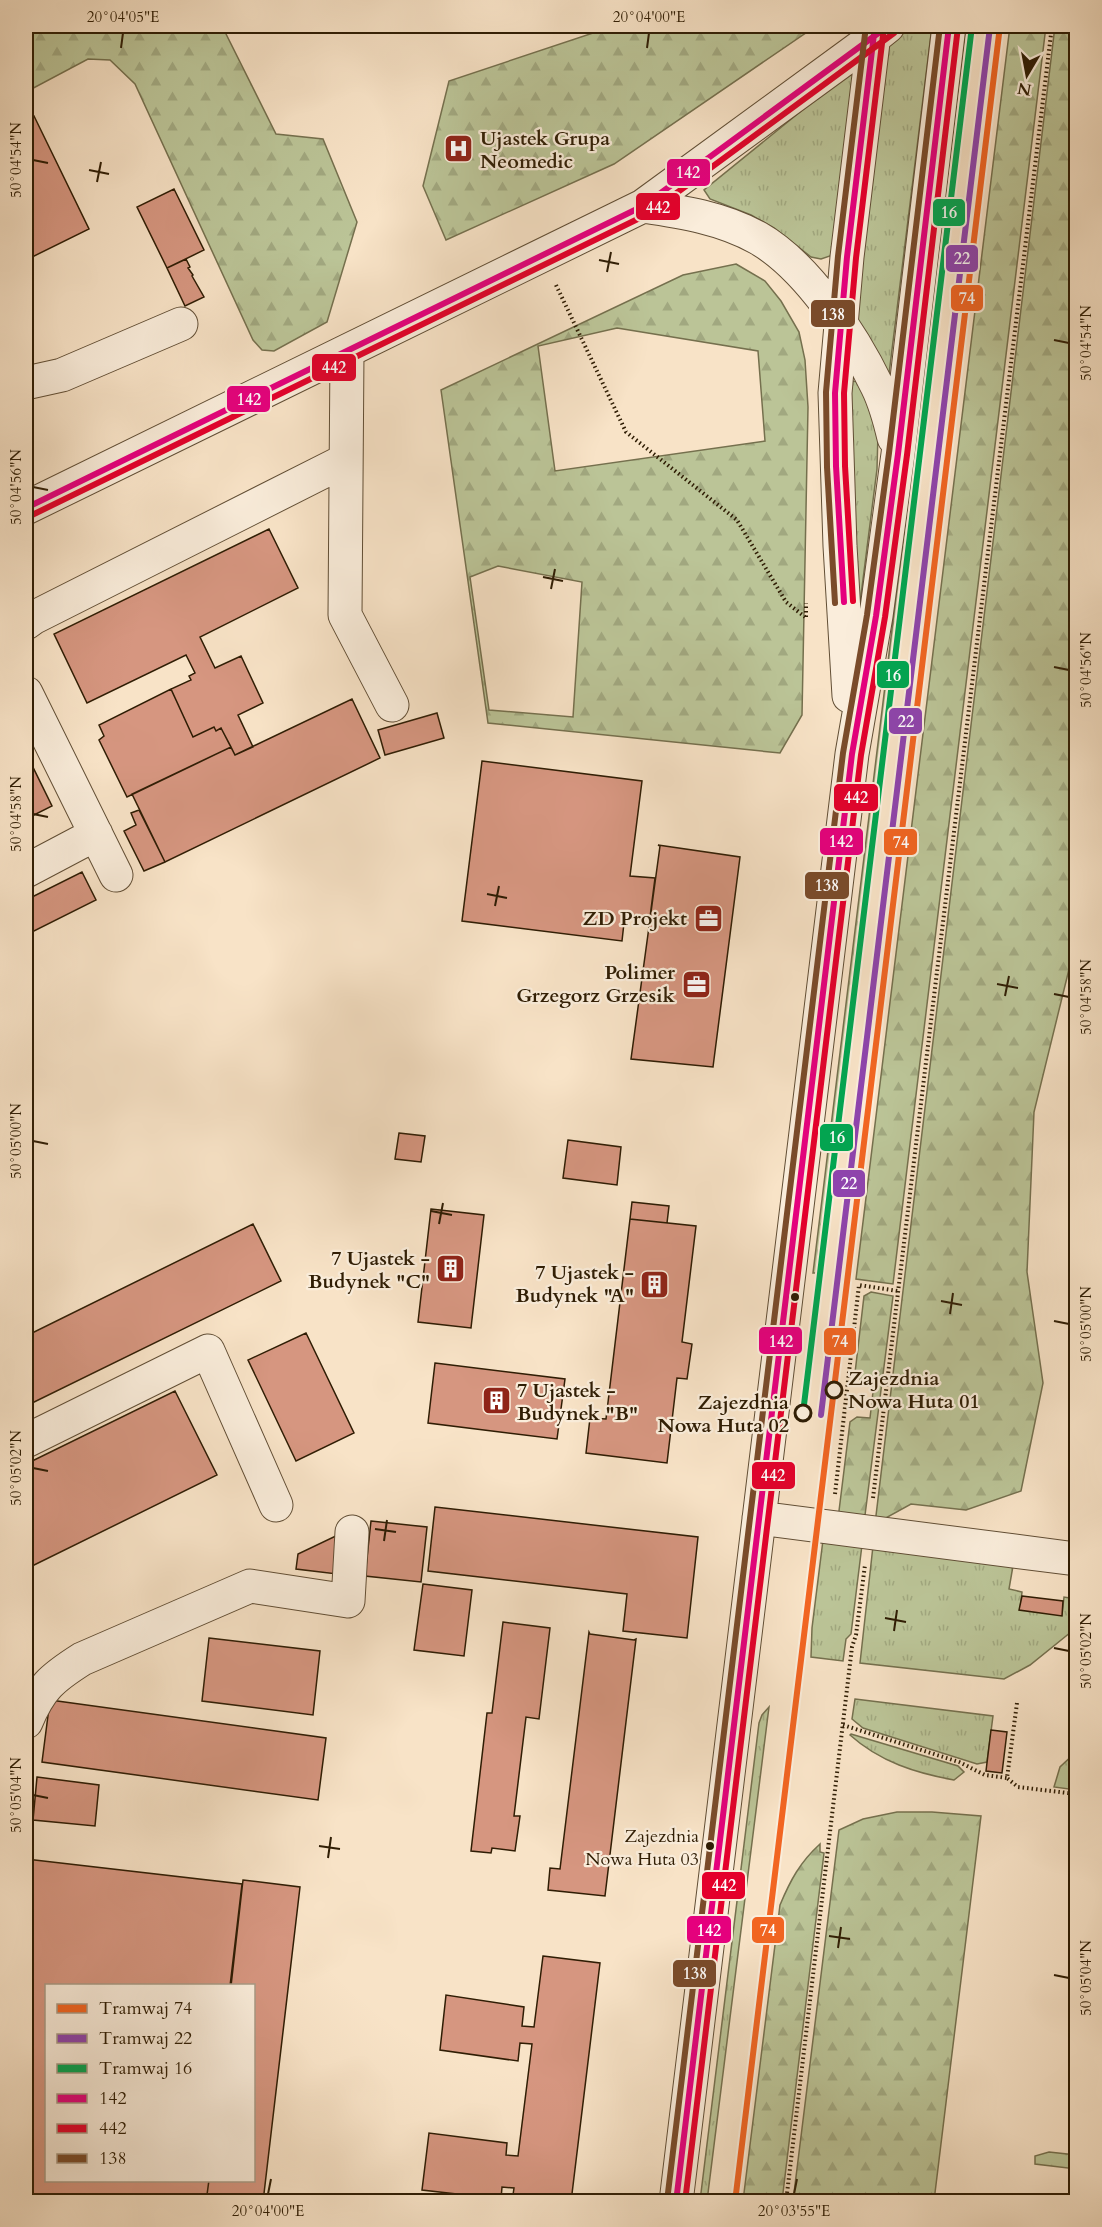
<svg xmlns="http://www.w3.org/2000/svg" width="1102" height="2227" font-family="Cardo,serif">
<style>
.grass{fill:url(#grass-tufts);stroke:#75704e;stroke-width:1.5}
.forest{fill:url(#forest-firs);stroke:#75704e;stroke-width:1.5;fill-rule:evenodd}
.building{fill:#d69680;stroke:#2f1d04;stroke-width:1.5}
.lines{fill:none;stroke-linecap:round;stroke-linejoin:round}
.minor-casing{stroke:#614e35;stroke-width:35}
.path{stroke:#2f1d04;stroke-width:4;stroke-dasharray:1.5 3;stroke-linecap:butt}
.minor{stroke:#faeddb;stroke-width:33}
.bus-1-casing{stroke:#faeddb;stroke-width:10}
.bus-2-casing{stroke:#faeddb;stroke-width:10}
.bus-3-casing{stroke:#faeddb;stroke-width:10}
.bus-1{stroke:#e5007d;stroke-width:6}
.bus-2{stroke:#e4002b;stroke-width:6}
.bus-3{stroke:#7a4b2a;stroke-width:6}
.tram-1-casing{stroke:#faeddb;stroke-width:10}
.tram-2-casing{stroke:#faeddb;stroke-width:10}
.tram-3-casing{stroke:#faeddb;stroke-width:10}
.tram-1{stroke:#f26522;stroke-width:6}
.tram-2{stroke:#8e44ad;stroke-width:6}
.tram-3{stroke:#00a651;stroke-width:6}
.ticks{fill:none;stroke:#2f1d04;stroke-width:2}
.bus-dot{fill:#2f1d04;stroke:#faeddb;stroke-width:2}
.stop-dot{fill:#faeddb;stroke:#2f1d04;stroke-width:3}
.labels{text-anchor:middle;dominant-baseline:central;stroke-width:4.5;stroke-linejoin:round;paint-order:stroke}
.bus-label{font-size:18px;fill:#2f1d04;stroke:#faeddb;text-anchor:end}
.poi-label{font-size:20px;font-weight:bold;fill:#2f1d04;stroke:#faeddb;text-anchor:end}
.stop-label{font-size:20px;font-weight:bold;fill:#2f1d04;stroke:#faeddb;text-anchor:start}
.line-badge{stroke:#faeddb;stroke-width:2}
.badge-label{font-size:16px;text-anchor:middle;font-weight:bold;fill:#fff}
.neatline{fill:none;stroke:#2f1d04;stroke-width:2}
.ticks-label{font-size:15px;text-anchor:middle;fill:#2f1d04}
</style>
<defs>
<pattern id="grass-tufts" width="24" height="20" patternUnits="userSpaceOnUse" patternTransform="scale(1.5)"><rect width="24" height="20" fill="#bbc497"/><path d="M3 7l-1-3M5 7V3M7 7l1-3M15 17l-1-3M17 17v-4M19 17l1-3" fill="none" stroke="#a1a880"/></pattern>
<pattern id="forest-firs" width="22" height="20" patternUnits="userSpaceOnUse" patternTransform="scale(1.5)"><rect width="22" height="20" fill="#bbc497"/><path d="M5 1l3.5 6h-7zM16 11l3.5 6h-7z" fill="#a1a880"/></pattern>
</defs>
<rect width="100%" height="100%" fill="#f8e3c7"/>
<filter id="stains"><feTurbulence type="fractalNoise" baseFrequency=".00333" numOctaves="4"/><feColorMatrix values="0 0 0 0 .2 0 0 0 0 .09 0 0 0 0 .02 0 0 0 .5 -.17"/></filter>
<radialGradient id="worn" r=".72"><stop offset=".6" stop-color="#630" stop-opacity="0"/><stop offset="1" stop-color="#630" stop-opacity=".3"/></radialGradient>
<path class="grass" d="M906 26H932L888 382 853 316 887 41Z
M966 26H973L820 1273H813Z
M859 64 835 246 830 256 821 259 811 257 774 228 751 215 710 199 704 190Z
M852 381 859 382 878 433 877 469 860 603 855 601 849 403Z
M823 1540 862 1545 851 1634 846 1639 843 1661 811 1657 812 1628Z
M873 1546 1013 1566 1009 1589 1022 1592 1020 1609 1062 1615 1064 1597 1076 1599V1628L1030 1665 1004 1679 860 1663Z
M855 1699 993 1716 987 1762 977 1764 863 1728 852 1719Z
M769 1707 707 2201H700L759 1723 762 1715Z
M851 1734 958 1766 964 1772 954 1780C916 1773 880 1762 850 1735Z
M1076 1752V1790L1054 1787 1060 1767Z
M1049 2152 1076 2155V2169L1035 2164V2156Z"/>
<path class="forest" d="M30 26H222L276 134 323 139 357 222 327 322 274 351 262 350 253 340 135 84 110 60 88 59 26 92V35Z
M614 26H816L614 164 446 240 423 186 449 81Z
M1010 26H1046L893 1284 856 1279Z
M1055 26H1076V950L1073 953 1034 1112 1027 1272 1043 1383 1021 1491 966 1510 911 1504 875 1524Z
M736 264 765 281 781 301 799 332 805 360 808 407 802 715 780 753 488 723 441 390 683 275ZM617 328 758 351 765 441 555 471 538 346ZM498 566 582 582 573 717 489 710 470 577Z
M871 1292 893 1296 864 1523 838 1519 850 1422 857 1417 870 1418 874 1383 861 1381 855 1373 864 1296Z
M897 1812H932L981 1816 934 2201H793L839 1830 863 1819Z
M820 1844V1852L824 1853 782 2201H743L780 1905C790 1881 800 1862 820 1844Z"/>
<path class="building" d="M34 116 89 229 26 260V120Z
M174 189 204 250 167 268 137 207Z
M186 259 190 267 188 268 193 275 192 276 204 297 185 306 167 268Z
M269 529 298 588 200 637 215 668 241 656 263 703 238 715 253 747 235 755 221 728 216 731 214 727 193 737 171 689 191 680 189 676 195 673 186 655 87 703 54 634Z
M171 689 193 737 214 727 216 731 221 728 231 747 127 797 99 740 104 736 99 725Z
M352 699 380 758 165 862 132 794 231 747 235 755Z
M437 713 444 738 385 755 378 730Z
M26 753 52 806 26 819Z
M482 761 642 781 630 876 655 878 650 917 625 914 622 941 462 921Z
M139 810 165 862 144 871 124 831 136 825 131 813Z
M658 845 740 857 713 1067 631 1059 660 846Z
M82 872 96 900 30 933 26 924V900Z
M399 1133 425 1136 421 1162 395 1159Z
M568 1140 621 1147 617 1185 563 1178Z
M632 1202 669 1206 667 1223 630 1219Z
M431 1209 484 1215 471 1328 418 1322Z
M630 1219 696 1226 682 1342 692 1344 687 1379 677 1378 667 1463 586 1453 590 1418 606 1419Z
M253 1224 281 1281 26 1406V1336Z
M306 1333 354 1433 296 1461 248 1360Z
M435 1363 565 1379 557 1439 428 1423Z
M175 1391 217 1475 26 1569V1464Z
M435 1507 698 1537 687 1638 623 1631 627 1594 428 1571Z
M371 1521 427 1527 421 1582 365 1576Z
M342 1533 337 1574 296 1569 298 1554Z
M423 1584 472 1590 464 1656 414 1650Z
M1022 1596 1063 1601 1062 1616 1019 1610Z
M503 1622 550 1628 539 1719 526 1717 514 1816H520L515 1851 492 1848 491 1853 471 1851 487 1713H492Z
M589 1632 590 1634 634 1640 636 1639 605 1896 548 1890 550 1868 560 1869Z
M209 1638 320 1651 313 1715 202 1701Z
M50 1700 326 1738 318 1800 42 1762Z
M991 1730 1007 1732 1002 1773 986 1771Z
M37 1777 99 1785 95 1826 33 1820Z
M26 1859 242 1884 230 1986H46V2180H209L206 2202H26Z
M243 1880 300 1887 263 2202H206L209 2180H254V1986H231Z
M543 1956 600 1963 571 2202H512L514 2188 502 2187 501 2199 422 2190 429 2133 507 2143 506 2155 518 2156 532 2044 520 2043 518 2061 440 2050 446 1995 524 2007 522 2026 534 2027Z"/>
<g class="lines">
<defs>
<path id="minor" d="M643 206C683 212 722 218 758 238 807 266 853 336 877 386 885 402 890 421 894 438
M347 352 345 615 392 705
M26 383 62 375 181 324
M26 508 643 206 873 38 888 26
M26 623 33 618 346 460
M26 693 116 875
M849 696 840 546 835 393 847 257 875 26
M26 871 96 834
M26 1441 208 1351 276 1505
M759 1518 1076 1559
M26 1722C40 1688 52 1678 82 1659L250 1586 348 1601 352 1532
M676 2202 852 754 876 616 898 454 949 26"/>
</defs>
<use href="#minor" class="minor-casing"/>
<path class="path" d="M556 285 626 432 737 520 786 602 805 617
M806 617V603
M835 1494 859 1285 898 1291
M873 1498 1052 26
M1017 1703 1007 1778 1018 1787 1076 1794
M843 1725 959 1762 985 1775 1007 1778
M786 2202 852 1647 856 1635 865 1565"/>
<use href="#minor" class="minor"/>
<defs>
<path id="bus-1" d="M26 508 643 206 888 26
M844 602 836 466 835 393 847 257 875 26
M676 2202 852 754 876 616 898 454 949 26"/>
<path id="bus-2" d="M30 516 648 214 894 33
M853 601 845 466 844 393 856 258 884 27
M685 2202 861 755 885 617 907 455 958 27"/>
<path id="bus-3" d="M835 603 827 467 826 392 838 256 866 26
M667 2201 843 753 867 615 889 453 940 26"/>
</defs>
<use href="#bus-1" class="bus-1-casing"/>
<use href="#bus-2" class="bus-2-casing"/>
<use href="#bus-3" class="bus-3-casing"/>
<use href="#bus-1" class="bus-1"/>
<use href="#bus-2" class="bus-2"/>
<use href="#bus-3" class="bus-3"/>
<defs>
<path id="tram-1" d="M735 2202 1000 26"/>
<path id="tram-2" d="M821 1415 990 27"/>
<path id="tram-3" d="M803 1413 972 26"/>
</defs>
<use href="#tram-1" class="tram-1-casing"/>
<use href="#tram-2" class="tram-2-casing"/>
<use href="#tram-3" class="tram-3-casing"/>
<use href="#tram-1" class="tram-1"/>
<use href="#tram-2" class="tram-2"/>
<use href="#tram-3" class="tram-3"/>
</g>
<path class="ticks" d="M121 48 123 33M647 48 649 33M33 160 48 163M89 170 109 174M97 182 101 162M599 260 619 264M607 272 611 252M1054 340 1069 343M33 487 48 490M543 577 563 581M551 589 555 569M1054 667 1069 670M33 814 48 817M487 894 507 898M495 906 499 886M997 984 1018 988M1054 994 1069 997M1005 996 1009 976M33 1141 48 1144M431 1211 452 1215M439 1224 443 1203M941 1301 962 1305M950 1314 953 1293M1054 1321 1069 1324M33 1468 48 1471M375 1529 396 1532M384 1541 387 1520M885 1618 906 1622M894 1631 897 1610M1054 1648 1069 1651M33 1795 48 1798M319 1846 340 1849M328 1858 331 1837M829 1936 850 1939M838 1948 841 1927M1054 1975 1069 1978M268 2194 271 2179M794 2194 797 2179"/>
<defs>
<symbol id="hospital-square" viewBox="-11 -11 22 22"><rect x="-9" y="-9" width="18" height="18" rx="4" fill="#8f2418" stroke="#faeddb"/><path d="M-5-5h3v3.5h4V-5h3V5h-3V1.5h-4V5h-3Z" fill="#fff"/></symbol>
<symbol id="office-square" viewBox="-11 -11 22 22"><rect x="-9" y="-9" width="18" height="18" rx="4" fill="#8f2418" stroke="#faeddb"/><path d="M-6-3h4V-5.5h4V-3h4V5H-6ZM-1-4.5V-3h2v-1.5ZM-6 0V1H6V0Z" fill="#fff"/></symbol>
<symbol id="building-square" viewBox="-11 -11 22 22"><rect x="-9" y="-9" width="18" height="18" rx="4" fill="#8f2418" stroke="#faeddb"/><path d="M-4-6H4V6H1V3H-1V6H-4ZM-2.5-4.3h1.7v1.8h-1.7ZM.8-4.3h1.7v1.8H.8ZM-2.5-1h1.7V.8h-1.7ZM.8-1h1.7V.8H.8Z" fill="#fff"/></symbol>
</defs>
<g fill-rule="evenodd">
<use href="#hospital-square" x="442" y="132" width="33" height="33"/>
<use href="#office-square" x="692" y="902" width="33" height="33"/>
<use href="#office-square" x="680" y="968" width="33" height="33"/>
<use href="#building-square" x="434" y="1252" width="33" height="33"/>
<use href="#building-square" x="638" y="1268" width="33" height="33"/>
<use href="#building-square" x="480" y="1384" width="33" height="33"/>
</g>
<g class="bus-dot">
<circle cx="795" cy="1297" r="5"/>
<circle cx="710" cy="1846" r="5"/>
</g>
<g class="stop-dot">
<circle cx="834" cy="1390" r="8"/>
<circle cx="803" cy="1413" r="8"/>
</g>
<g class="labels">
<g class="bus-label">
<text x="699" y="1836">Zajezdnia<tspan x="699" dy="23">Nowa Huta 03</tspan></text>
</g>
<g class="poi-label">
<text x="480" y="138" text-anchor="start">Ujastek Grupa<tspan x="480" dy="23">Neomedic</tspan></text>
<text x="687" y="918">ZD Projekt</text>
<text x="675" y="972">Polimer<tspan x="675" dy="23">Grzegorz Grzesik</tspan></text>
<text x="430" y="1258">7 Ujastek -<tspan x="430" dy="23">Budynek "C"</tspan></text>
<text x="634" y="1272">7 Ujastek -<tspan x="634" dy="23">Budynek "A"</tspan></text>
<text x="517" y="1390" text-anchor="start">7 Ujastek -<tspan x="517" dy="23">Budynek "B"</tspan></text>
</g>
<g class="stop-label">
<text x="848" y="1378">Zajezdnia<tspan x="848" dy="23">Nowa Huta 01</tspan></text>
<text x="789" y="1402" text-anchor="end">Zajezdnia<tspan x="789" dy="23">Nowa Huta 02</tspan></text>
</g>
</g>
<g class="line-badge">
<rect x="666" y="158" width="45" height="29" rx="6" fill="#e5007d"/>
<rect x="635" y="192" width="46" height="29" rx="6" fill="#e4002b"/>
<rect x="932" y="198" width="34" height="29" rx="6" fill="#00a651"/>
<rect x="945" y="244" width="34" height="29" rx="6" fill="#8e44ad"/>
<rect x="950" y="284" width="34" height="28" rx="6" fill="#f26522"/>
<rect x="810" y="299" width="46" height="29" rx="6" fill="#7a4b2a"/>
<rect x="311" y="353" width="46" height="29" rx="6" fill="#e4002b"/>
<rect x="226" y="385" width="45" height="28" rx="6" fill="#e5007d"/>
<rect x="876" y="660" width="34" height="29" rx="6" fill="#00a651"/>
<rect x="888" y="707" width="35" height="28" rx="6" fill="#8e44ad"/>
<rect x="833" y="783" width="46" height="29" rx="6" fill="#e4002b"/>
<rect x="819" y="827" width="45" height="29" rx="6" fill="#e5007d"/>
<rect x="883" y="828" width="35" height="28" rx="6" fill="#f26522"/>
<rect x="804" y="871" width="46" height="29" rx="6" fill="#7a4b2a"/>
<rect x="819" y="1123" width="35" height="29" rx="6" fill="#00a651"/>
<rect x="832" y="1169" width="34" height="29" rx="6" fill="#8e44ad"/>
<rect x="758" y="1326" width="45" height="29" rx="6" fill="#e5007d"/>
<rect x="823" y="1327" width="34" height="29" rx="6" fill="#f26522"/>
<rect x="751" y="1461" width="45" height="29" rx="6" fill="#e4002b"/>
<rect x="701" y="1871" width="45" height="29" rx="6" fill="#e4002b"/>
<rect x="686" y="1915" width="46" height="29" rx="6" fill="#e5007d"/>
<rect x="751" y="1916" width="34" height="28" rx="6" fill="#f26522"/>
<rect x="672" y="1959" width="45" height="29" rx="6" fill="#7a4b2a"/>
</g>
<g class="badge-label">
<text x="688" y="178">142</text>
<text x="658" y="213">442</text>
<text x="949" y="218">16</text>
<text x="962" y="264">22</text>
<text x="967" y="304">74</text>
<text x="833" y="320">138</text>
<text x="334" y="373">442</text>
<text x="249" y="405">142</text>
<text x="893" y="681">16</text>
<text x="906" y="727">22</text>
<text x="856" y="803">442</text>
<text x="841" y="847">142</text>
<text x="901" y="848">74</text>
<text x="827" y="891">138</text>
<text x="837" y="1143">16</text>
<text x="849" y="1189">22</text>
<text x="781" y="1347">142</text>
<text x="840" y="1347">74</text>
<text x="773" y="1481">442</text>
<text x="724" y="1891">442</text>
<text x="709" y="1936">142</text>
<text x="768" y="1936">74</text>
<text x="695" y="1979">138</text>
</g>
<rect width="1102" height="2227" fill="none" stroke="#f8e3c7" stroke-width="66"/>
<rect x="45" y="1984" width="210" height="198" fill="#faeddb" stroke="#a99a85" stroke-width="1.5"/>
<rect x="57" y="2004" width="30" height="9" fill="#f26522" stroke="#a99a85" stroke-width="1.5"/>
<text x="99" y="2014" font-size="18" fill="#2f1d04">Tramwaj 74</text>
<rect x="57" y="2034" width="30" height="9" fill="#8e44ad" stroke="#a99a85" stroke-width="1.5"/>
<text x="99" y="2044" font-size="18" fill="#2f1d04">Tramwaj 22</text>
<rect x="57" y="2064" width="30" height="9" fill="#00a651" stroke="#a99a85" stroke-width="1.5"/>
<text x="99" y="2074" font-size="18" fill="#2f1d04">Tramwaj 16</text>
<rect x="57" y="2094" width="30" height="9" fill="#e5007d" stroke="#a99a85" stroke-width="1.5"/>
<text x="99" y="2104" font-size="18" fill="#2f1d04">142</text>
<rect x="57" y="2124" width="30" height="9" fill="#e4002b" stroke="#a99a85" stroke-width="1.5"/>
<text x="99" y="2134" font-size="18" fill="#2f1d04">442</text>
<rect x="57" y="2154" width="30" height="9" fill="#7a4b2a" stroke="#a99a85" stroke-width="1.5"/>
<text x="99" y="2164" font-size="18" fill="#2f1d04">138</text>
<g transform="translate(1027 75) rotate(190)" stroke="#faeddb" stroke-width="4.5" paint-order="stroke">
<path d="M0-4.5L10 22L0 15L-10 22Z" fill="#2f1d04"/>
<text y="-9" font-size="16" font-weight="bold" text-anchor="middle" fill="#2f1d04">N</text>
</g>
<rect x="33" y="33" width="1036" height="2161" class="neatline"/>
<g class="ticks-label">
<text x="123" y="22">20°04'05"E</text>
<text x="649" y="22">20°04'00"E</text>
<text transform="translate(16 160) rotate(-90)" y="5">50°04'54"N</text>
<text transform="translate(1086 343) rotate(-90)" y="5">50°04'54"N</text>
<text transform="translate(16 487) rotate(-90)" y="5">50°04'56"N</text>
<text transform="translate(1086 670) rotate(-90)" y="5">50°04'56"N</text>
<text transform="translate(16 814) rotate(-90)" y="5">50°04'58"N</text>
<text transform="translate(1086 997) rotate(-90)" y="5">50°04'58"N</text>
<text transform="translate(16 1141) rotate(-90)" y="5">50°05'00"N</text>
<text transform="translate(1086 1324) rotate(-90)" y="5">50°05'00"N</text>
<text transform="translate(16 1468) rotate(-90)" y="5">50°05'02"N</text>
<text transform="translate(1086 1651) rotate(-90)" y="5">50°05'02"N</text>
<text transform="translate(16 1795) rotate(-90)" y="5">50°05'04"N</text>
<text transform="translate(1086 1978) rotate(-90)" y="5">50°05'04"N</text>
<text x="268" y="2216">20°04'00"E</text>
<text x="794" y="2216">20°03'55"E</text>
</g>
<rect width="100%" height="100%" filter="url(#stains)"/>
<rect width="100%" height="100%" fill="url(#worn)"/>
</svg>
